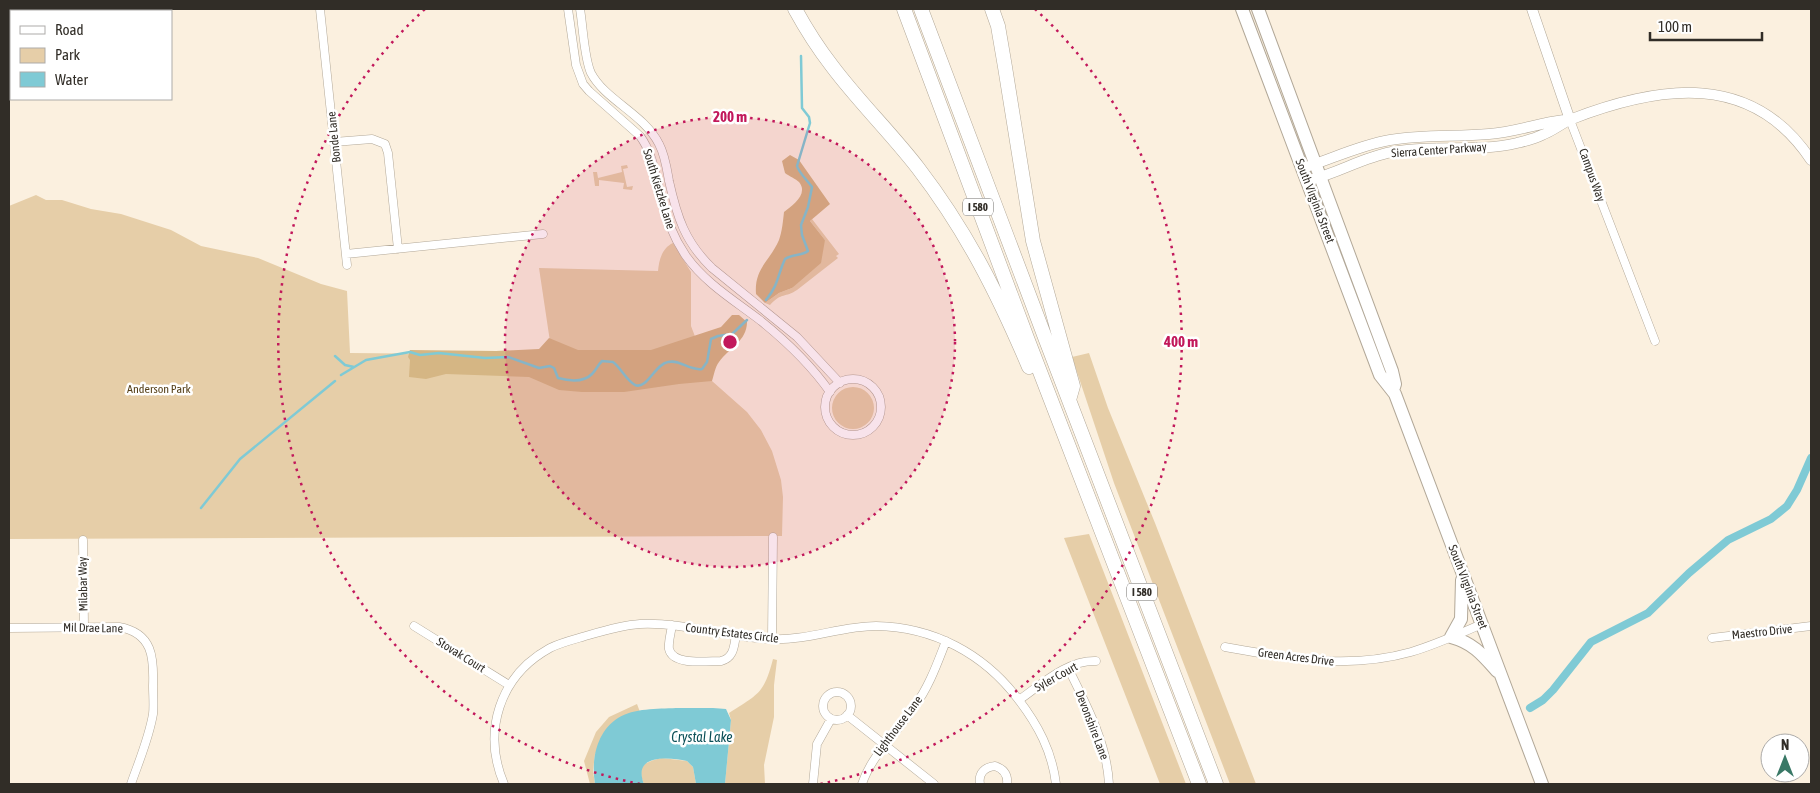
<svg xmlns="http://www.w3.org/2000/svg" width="1820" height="793" font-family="'Asap Condensed',sans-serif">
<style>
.green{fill:#e6cea8}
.forest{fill:#d5b684}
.water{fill:#7fcad5}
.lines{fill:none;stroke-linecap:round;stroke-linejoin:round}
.stream{stroke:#7fcad5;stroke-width:2.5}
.canal{stroke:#7fcad5;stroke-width:8}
.minor-casing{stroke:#b2a898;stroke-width:9}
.tertiary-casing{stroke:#b2a898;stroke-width:11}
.primary-casing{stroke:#b2a898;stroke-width:14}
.motorway-casing{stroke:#b2a898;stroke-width:15}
.minor{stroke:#fff;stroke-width:8}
.tertiary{stroke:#fff;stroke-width:10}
.primary{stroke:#fff;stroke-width:12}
.motorway{stroke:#fff;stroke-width:14}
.ring{fill:none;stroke:#c2185b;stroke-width:2.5;stroke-dasharray:2.5 5}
.labels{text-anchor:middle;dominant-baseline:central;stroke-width:5;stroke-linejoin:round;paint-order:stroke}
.shield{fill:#fff;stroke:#6f6c68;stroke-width:1}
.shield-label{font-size:11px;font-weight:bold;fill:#312d27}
.street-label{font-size:12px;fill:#312d27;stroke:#fff}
.park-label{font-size:12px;fill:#553f17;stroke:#fff}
.water-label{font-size:14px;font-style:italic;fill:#094e56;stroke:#fff}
.centre{fill:#c2185b;stroke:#fff;stroke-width:2.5}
.ring-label{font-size:15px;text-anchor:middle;font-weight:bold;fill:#c2185b;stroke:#fff;stroke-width:5;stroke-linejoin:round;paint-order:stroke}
</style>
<rect width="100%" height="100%" fill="#fbf0df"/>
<path class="green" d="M627 165 628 168 623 169 627 187 633 186 632 190 623 189 624 183 599 180V186H595L593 172H597L598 178 622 172 621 166Z
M36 195 46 200H62L91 209 121 214 171 230 201 246 258 258 321 284 347 291 350 353 552 355 539 268 658 271C659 260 662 248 673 243L691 272V326L712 381 747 412 761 430 772 451 781 480 783 497 782 536 9 539V206Z
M812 219 839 254 836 256 838 258 797 290C785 298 782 292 770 305L765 303 779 293 792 288 825 240 810 221Z
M1089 353 1108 408 1155 523 1256 784H1230L1114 483 1072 357Z
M832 408a21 21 0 1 1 42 0a21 21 0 1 1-42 0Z
M1089 534 1186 784H1160L1064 538Z
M773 659 777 660 774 685V717L764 765 765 784H725L731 720 729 713C758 694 764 694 773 659Z
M637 704 640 712 633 713 595 754 593 771 595 784H590L584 761 596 732 609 717Z
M662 758 687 761 693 767 696 784H644C636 765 645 762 662 758Z"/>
<path class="forest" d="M790 155 799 160 830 204 810 221 825 240 821 263 792 288 779 293 765 303 756 294C754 268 770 261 779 240 782 232 783 221 784 212 792 206 809 194 799 182 796 179 789 176 785 173L782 161Z
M732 315H739L747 322C747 341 729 348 719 362 715 367 714 375 712 381L679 384 624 392H582L559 390 529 377 446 374 426 379 409 377 410 360 408 357 410 350 496 351 539 349 549 338 578 350H651L721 327Z"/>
<path class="water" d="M676 708H713L726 709 731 720 725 784H696L693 767 687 761C668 757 632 754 644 784H595C591 761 596 732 618 718 634 708 657 709 676 708Z"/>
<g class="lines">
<path class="stream" d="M766 300C779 284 777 276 785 259 792 254 802 256 808 251L802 235 801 225 808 207 812 187C807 180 799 173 797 166L810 123 809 117 802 108 801 56
M335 356 345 365 354 367
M341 375 366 360 410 352 420 355 439 353 485 358 508 357 539 368 550 366 554 368 558 378C569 381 583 383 592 374 596 370 598 365 602 361L613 362C621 368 626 380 635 385 647 390 655 364 668 362 681 359 688 371 702 369L707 362 711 339 718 336 732 334 747 320
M201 508 240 459 335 381"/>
<path class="canal" d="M1530 708 1543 700 1553 690 1591 642 1648 613 1689 573 1728 540 1771 519 1787 506 1797 490 1811 458"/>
<defs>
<path id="minor" d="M320 9 347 265
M568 9 576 65 583 84 589 91 640 136C653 154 655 173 660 193 665 216 673 237 686 256 705 283 735 301 761 321 787 342 811 365 830 392
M580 9C583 26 584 58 591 73 605 100 644 114 659 144 665 155 667 169 669 181 677 217 685 242 712 268L797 337 840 383
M1570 120 1655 341
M334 142 372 139 385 144 388 153 398 249
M346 254 543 234
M825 407a28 28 0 1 1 56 0a28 28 0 1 1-56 0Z
M83 540 84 627
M672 625C671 633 668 642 669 649 673 666 707 661 721 661 734 658 734 646 736 635
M414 626 509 685
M9 628 119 627C153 633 154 658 153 686 153 695 154 705 153 714 149 738 139 761 131 784
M1712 638 1811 626
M772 639 773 537
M1225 647C1288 658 1347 670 1411 652 1435 645 1459 634 1482 624
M1068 668C1086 704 1107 743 1109 784
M823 706a14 14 0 1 1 28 0a14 14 0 1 1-28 0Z
M1019 700C1042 684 1067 660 1096 661
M847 715 934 784
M504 784C482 732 499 676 550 648 562 642 576 639 589 635 606 630 623 625 640 624 685 622 728 638 771 639 807 641 841 626 876 626 934 627 984 654 1018 699 1038 725 1052 751 1056 784
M813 784 817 744 831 719
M862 784C872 754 897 733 914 707 929 687 937 664 946 641
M980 784C978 773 985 767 995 766 1004 769 1008 775 1007 784"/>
<path id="tertiary" d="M1532 9 1570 120
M98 11 101 9
M9 72 11 71
M1303 168C1332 159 1360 145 1390 140 1423 134 1456 137 1489 134 1515 132 1539 123 1564 120
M1313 179C1340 172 1364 157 1392 152 1433 144 1476 153 1517 143 1525 141 1534 139 1542 135 1553 131 1562 123 1572 119 1660 85 1752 71 1811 160"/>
<path id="primary" d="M1242 9 1380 375 1395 394 1542 784
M1258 9 1392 371 1395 384 1393 390
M1462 580 1461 619 1451 637C1473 643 1482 654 1497 671"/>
<path id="motorway" d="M795 9C806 29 818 48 832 66 859 102 891 133 918 168 967 232 998 294 1029 367
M904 9 1027 338 1199 784
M921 9 1046 340 1216 784
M992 9 998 26 1005 67 1033 241 1073 386 1069 400"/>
</defs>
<use href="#minor" class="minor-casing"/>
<use href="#tertiary" class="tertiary-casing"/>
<use href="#primary" class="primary-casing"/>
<use href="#motorway" class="motorway-casing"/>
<use href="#minor" class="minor"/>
<use href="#tertiary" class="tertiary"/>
<use href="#primary" class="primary"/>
<use href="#motorway" class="motorway"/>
</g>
<circle cx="730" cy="342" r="225" fill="#c2185b" fill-opacity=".12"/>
<g class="ring">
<circle cx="730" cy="342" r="225"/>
<path d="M640 784A451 451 0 0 1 425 9M1035 9A451 451 0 0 1 820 784"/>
</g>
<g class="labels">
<g class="shield">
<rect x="963" y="198.5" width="30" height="17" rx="4"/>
<rect x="1127" y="583.5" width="30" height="17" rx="4"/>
</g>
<g class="shield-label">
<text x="978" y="207">I 580</text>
<text x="1142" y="592">I 580</text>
</g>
<g class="street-label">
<text transform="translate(334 137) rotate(-96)">Bonde Lane</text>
<text transform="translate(1439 150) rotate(-4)">Sierra Center Parkway</text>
<text transform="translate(1592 175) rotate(70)">Campus Way</text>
<text transform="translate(659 189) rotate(73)">South Kietzke Lane</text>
<text transform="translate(1315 201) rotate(69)">South Virginia Street</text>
<text transform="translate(83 584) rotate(-91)">Milabar Way</text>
<text transform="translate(1468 587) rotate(69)">South Virginia Street</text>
<text transform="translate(93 628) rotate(1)">Mil Drae Lane</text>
<text transform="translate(1762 632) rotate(-6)">Maestro Drive</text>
<text transform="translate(732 633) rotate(7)">Country Estates Circle</text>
<text transform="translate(461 655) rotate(32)">Stovak Court</text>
<text transform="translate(1296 657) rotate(7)">Green Acres Drive</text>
<text transform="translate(1056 677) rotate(-29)">Syler Court</text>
<text transform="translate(1092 725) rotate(69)">Devonshire Lane</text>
<text transform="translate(898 726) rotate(-53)">Lighthouse Lane</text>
</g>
<g class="park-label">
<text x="159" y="389">Anderson Park</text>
</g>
<g class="water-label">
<text x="702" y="737">Crystal Lake</text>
</g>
</g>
<circle cx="730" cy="342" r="8" class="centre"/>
<g class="ring-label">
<text x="730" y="122">200 m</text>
<text x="1181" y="347">400 m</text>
</g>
<rect width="1820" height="793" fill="none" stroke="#312d27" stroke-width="20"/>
<rect x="10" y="10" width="162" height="90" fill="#ffffff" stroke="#adaba9"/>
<rect x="20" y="26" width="25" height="8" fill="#ffffff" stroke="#adaba9"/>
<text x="55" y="35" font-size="15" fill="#312d27">Road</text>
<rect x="20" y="48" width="25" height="15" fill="#e6cea8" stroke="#adaba9"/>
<text x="55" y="60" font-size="15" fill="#312d27">Park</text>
<rect x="20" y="72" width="25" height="15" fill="#7fcad5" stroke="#adaba9"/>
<text x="55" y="85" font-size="15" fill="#312d27">Water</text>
<g transform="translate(1785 758)"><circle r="24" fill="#ffffff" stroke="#adaba9"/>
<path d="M0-4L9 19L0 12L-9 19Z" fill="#397866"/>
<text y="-8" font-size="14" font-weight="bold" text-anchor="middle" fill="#312d27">N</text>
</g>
<path d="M1650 32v8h112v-8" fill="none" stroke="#312d27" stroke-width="2.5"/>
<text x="1658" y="32" font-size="15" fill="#312d27" stroke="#ffffff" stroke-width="4" paint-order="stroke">100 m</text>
</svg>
